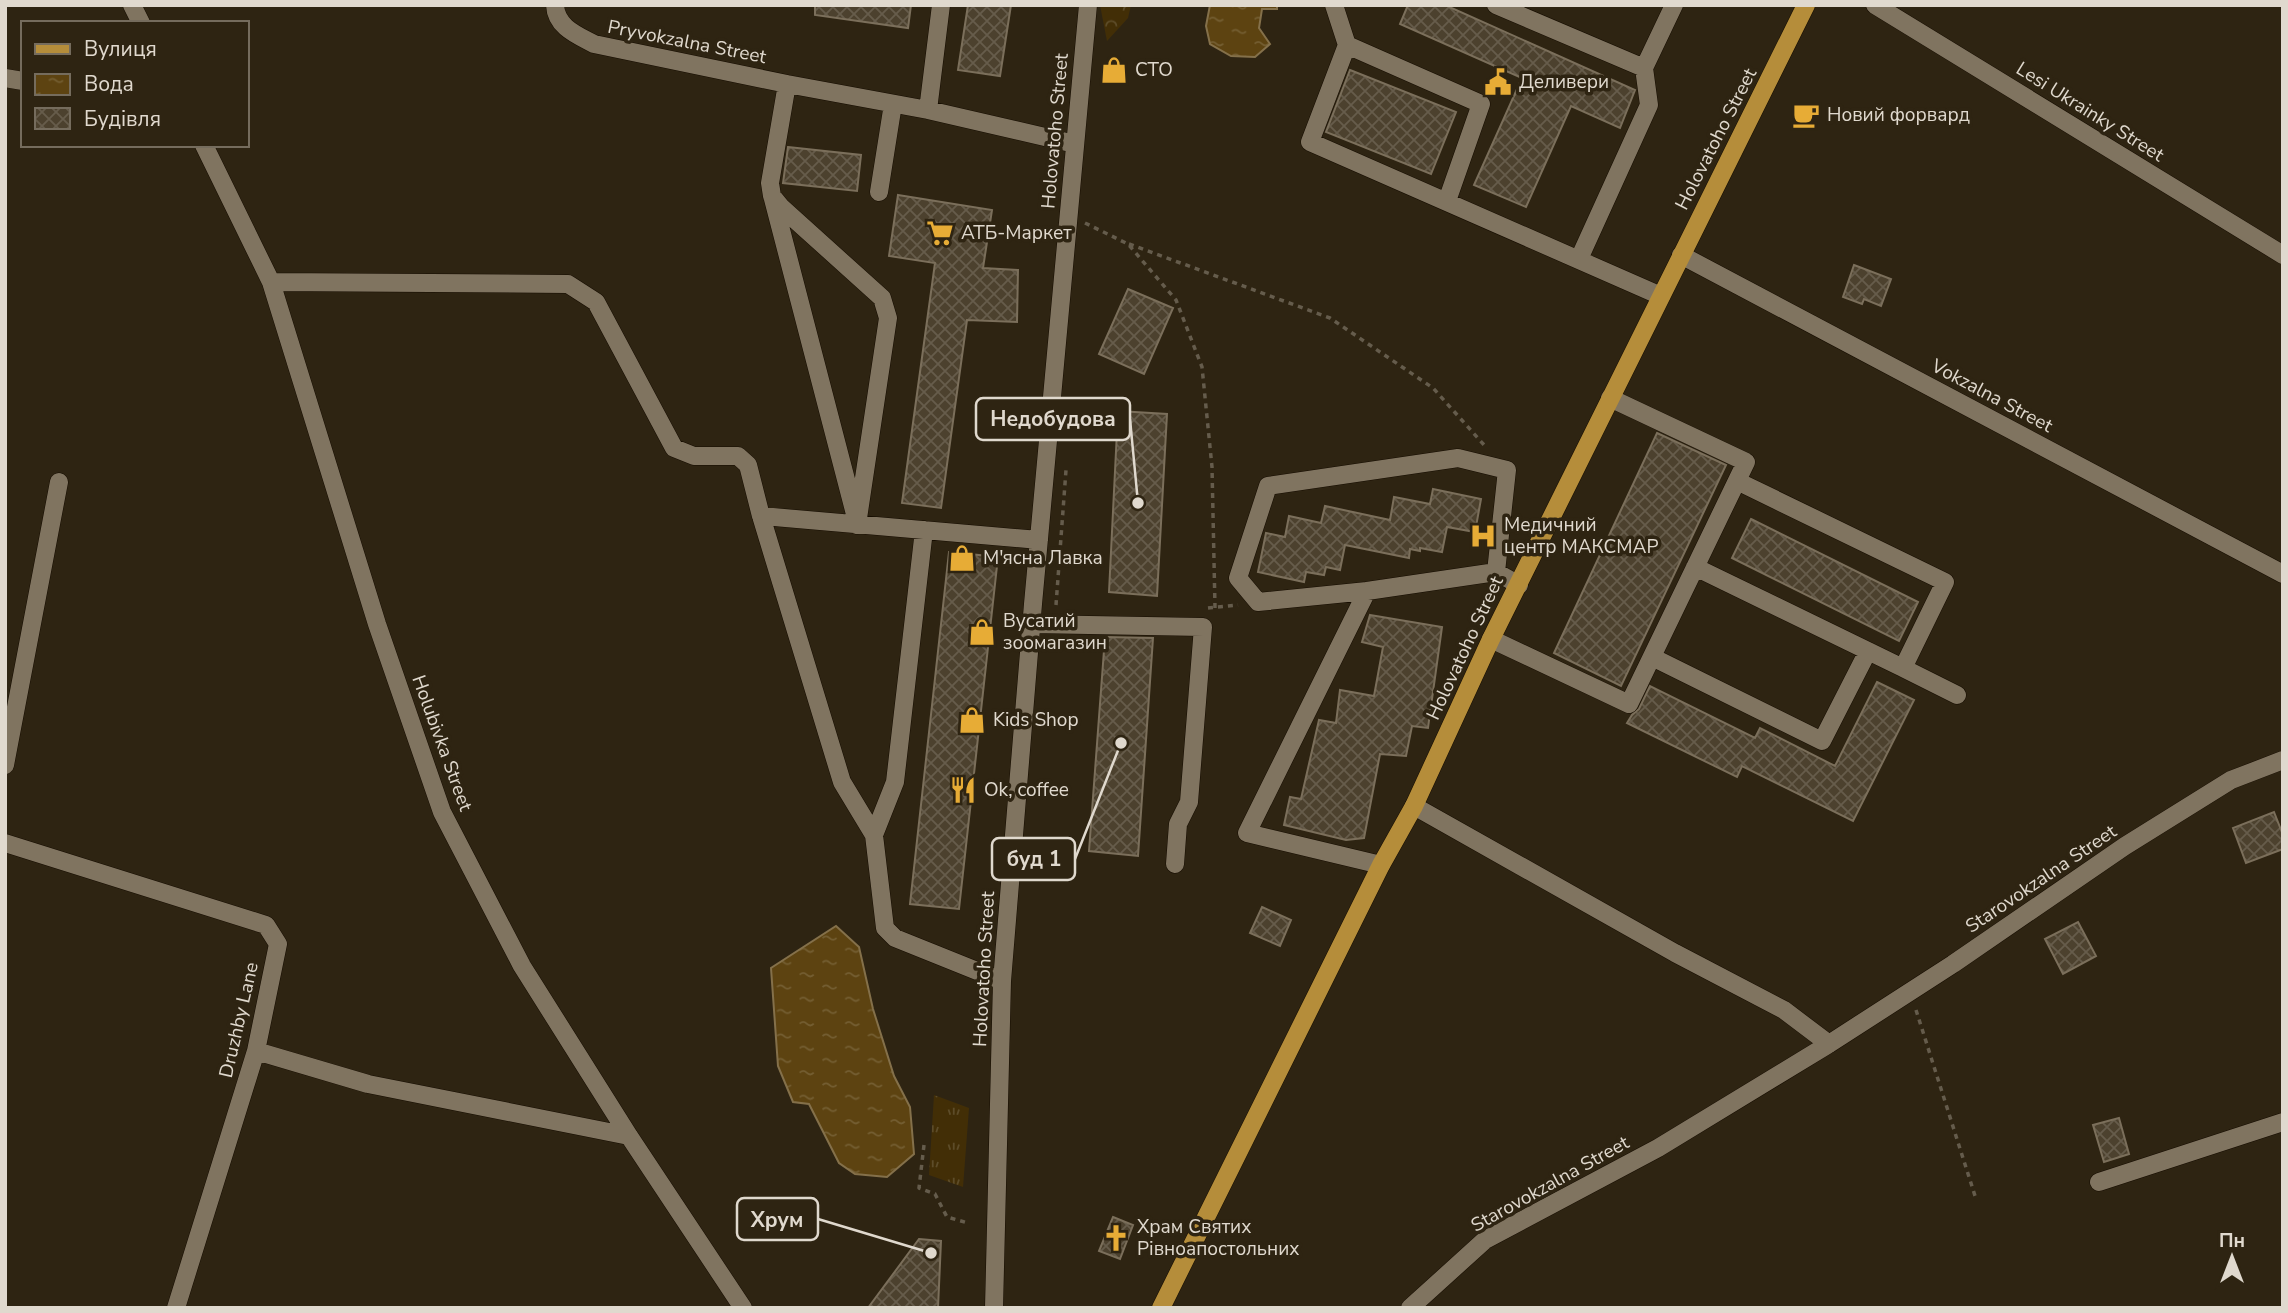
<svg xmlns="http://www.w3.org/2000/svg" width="2288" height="1313" font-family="'Nunito Sans',sans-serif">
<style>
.forest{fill:url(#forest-crowns)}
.park{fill:url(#park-tufts)}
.water{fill:url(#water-ripples);stroke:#84704a;stroke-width:2}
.building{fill:url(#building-cross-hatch);stroke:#7b6f5b;stroke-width:2}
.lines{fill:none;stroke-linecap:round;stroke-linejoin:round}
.minor-casing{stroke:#160d00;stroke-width:19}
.major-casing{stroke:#160d00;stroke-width:19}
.path{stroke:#655c4c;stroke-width:3.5;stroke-dasharray:5 5;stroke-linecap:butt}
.minor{stroke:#807460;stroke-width:18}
.major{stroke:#b58d3a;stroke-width:18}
.labels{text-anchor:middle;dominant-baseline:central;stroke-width:7;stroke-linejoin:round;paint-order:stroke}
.street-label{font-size:19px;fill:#e0d9ce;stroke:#2e2412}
.poi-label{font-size:19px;fill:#e0d9ce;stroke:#2e2412;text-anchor:start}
.leader{fill:none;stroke:#e0d9ce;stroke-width:2.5}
.callout-dot{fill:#e0d9ce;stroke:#2e2412;stroke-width:2.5}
.callout{fill:#2e2412;stroke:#e0d9ce;stroke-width:2.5}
.callout-label{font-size:21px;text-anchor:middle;font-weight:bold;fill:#e0d9ce}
</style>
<defs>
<pattern id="forest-crowns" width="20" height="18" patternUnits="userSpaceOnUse" patternTransform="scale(1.75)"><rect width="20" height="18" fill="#422e06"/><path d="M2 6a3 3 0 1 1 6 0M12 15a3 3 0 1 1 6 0" fill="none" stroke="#5d4c29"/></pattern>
<pattern id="park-tufts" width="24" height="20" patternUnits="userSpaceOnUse" patternTransform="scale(1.75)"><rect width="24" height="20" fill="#422e06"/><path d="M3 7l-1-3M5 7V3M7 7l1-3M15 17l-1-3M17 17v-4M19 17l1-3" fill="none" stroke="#5d4c29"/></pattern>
<pattern id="water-ripples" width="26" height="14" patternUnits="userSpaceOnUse" patternTransform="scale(1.75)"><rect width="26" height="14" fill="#5d4311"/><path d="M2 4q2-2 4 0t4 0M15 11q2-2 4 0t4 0" fill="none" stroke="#745e32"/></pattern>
<pattern id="building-cross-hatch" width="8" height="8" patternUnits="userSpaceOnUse" patternTransform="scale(1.75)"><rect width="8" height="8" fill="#4c412e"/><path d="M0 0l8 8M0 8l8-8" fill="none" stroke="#665c4b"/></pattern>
</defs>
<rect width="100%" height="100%" fill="#2e2412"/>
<path class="forest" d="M1100 5H1131L1128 18 1107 41Z"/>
<path class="park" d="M934 1095 969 1108 963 1187 929 1175Z"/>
<path class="water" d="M1210 5H1277V9H1262L1259 28 1270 44 1255 57 1231 56 1210 44 1206 26Z
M836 926 859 947 873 1009 894 1076 910 1107 914 1154 887 1177 855 1174 839 1163 809 1104 793 1102 778 1066 771 968Z"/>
<path class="building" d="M815 5H911L908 28 815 15Z
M968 5H1011L1000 76 958 70Z
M1408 5H1445L1635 90 1620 128 1571 106 1526 207 1474 185 1522 78 1400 24Z
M1350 70 1456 112 1431 174 1326 132Z
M788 147 861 155 857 191 783 183Z
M898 195 992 210 983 268 1018 270 1017 322 967 320 941 508 902 503 935 263 889 256Z
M1854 265 1891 279 1881 306 1864 299 1862 304 1843 297Z
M1128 289 1173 308 1144 374 1099 354Z
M1118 411 1167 414 1157 596 1109 592Z
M1657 433 1726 465 1621 686 1554 653Z
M1433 489 1481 499 1475 532 1447 527 1442 552 1420 548V551L1410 549 1409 558 1345 545 1340 570 1326 567 1324 575 1306 572 1304 582 1258 572 1266 533 1285 537 1289 516 1321 523 1325 506 1390 520 1394 497 1430 504Z
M1751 519 1918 602 1899 641 1732 558Z
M949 552 998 557 959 909 910 904Z
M1370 615 1442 627 1428 728 1412 726 1406 756 1380 754 1364 838 1346 840 1284 825 1290 797 1301 799 1319 720 1336 723 1340 690 1374 696 1383 647 1362 642Z
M1105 637 1153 638 1138 856 1089 851Z
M1877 682 1914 700 1853 821 1742 766 1737 777 1627 723 1632 715 1639 709 1650 686 1755 738 1760 728 1835 766Z
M2274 812 2283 835V849L2246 863 2233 828Z
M1262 907 1291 920 1280 946 1250 933Z
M2078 922 2096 956 2063 974 2045 939Z
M2119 1118 2129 1154 2104 1162 2093 1125Z
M1113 1217 1133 1225 1120 1259 1099 1251Z
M919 1239 941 1241 938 1308H868Z"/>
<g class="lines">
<defs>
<path id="minor" d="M132 5 141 23
M555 5C556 27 577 35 594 44L787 84
M1334 5 1347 45 1310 142 1661 296
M1496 5 1644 68
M1875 5 2283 255
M1347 45 1481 104 1447 201
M5 78 23 81
M928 110 941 5
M204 145 271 282 377 624 442 812 522 966 629 1136 743 1308
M879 192 893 104
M773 199 856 518
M1681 255 2283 574
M1579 259 1649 105 1644 68 1674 5
M271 282 568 284 596 302 674 448 694 456H738L748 465 761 516 842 782 874 835
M761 516 1039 540
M857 525 888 318 882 298 781 207 772 196 770 183 787 84 928 110 1075 144
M924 530 895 782 874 835 885 928 895 938 1002 981
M1695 567 1903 668 1945 582 1737 481
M1367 591 1258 602 1238 578 1268 486 1458 458 1507 470 1496 572
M1032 624 1203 627 1189 802 1178 824 1175 864
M1491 639 1629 704 1746 462 1610 398
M1652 657 1822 741 1868 651
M1903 668 1957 695
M5 765 59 482
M1414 806 1675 953 1784 1010 1829 1044
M5 843 266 925 278 944 256 1051 176 1308
M1381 865 1247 833 1367 591 1496 572 1519 585
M256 1051 368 1084 629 1136
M2099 1182 2283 1122
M994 1308 1002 981 1033 604 1088 5
M1410 1308 1485 1240 1658 1148 1829 1044 1953 964 2125 846 2231 780 2283 760"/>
<path id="major" d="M1161 1308 1381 865 1414 806 1491 639 1806 5"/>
</defs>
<use href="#minor" class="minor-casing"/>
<use href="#major" class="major-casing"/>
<path class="path" d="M1085 223 1128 244 1176 300 1202 367 1212 467 1215 608
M1129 244 1330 318 1433 388 1485 446
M1056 605 1066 470
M1208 608 1238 605
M1916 1010 1976 1199
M924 1145 919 1188 935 1194 947 1217 968 1223"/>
<use href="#minor" class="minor"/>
<use href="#major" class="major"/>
</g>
<defs>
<symbol id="shop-bare" viewBox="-9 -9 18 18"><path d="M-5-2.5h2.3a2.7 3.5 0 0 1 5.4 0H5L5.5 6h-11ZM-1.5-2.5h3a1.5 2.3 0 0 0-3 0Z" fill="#e7ac36" stroke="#2e2412" stroke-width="2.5" paint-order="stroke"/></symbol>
<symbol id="civic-bare" viewBox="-9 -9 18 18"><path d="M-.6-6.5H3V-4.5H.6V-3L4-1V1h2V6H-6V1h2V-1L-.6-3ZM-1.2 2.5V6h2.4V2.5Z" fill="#e7ac36" stroke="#2e2412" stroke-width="2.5" paint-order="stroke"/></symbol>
<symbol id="cafe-bare" viewBox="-9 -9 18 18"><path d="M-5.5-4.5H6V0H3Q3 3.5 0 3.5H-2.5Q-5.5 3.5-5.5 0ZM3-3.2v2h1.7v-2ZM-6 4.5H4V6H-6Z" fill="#e7ac36" stroke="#2e2412" stroke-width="2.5" paint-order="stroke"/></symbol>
<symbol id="supermarket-bare" viewBox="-9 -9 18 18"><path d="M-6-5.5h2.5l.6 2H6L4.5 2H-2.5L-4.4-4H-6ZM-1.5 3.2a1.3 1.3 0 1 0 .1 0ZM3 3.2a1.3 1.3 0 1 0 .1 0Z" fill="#e7ac36" stroke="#2e2412" stroke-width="2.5" paint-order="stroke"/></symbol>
<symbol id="hospital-bare" viewBox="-9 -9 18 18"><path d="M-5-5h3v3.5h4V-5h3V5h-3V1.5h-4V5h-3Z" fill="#e7ac36" stroke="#2e2412" stroke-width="2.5" paint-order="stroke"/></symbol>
<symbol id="restaurant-bare" viewBox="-9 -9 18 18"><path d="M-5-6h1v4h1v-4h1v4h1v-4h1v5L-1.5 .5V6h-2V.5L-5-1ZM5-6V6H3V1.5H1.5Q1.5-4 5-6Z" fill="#e7ac36" stroke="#2e2412" stroke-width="2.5" paint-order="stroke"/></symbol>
<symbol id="church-bare" viewBox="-9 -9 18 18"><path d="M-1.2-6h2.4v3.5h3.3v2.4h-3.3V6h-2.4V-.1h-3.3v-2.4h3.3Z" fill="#e7ac36" stroke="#2e2412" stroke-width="2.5" paint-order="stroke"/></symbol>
</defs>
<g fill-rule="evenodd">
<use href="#shop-bare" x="1095" y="51" width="38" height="38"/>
<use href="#civic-bare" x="1479" y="63" width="38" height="38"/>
<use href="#cafe-bare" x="1787" y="96" width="38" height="38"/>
<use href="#supermarket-bare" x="921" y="214" width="38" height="38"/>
<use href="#hospital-bare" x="1464" y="517" width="38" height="38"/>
<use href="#shop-bare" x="943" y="539" width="38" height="38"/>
<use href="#shop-bare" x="963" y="613" width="38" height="38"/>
<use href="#shop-bare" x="953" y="701" width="38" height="38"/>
<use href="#restaurant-bare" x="944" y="771" width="38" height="38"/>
<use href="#church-bare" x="1097" y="1219" width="38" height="38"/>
</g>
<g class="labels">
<g class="street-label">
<text transform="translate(687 42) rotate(11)">Pryvokzalna Street</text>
<text transform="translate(2090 112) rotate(32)">Lesi Ukrainky Street</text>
<text transform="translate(1055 131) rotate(-85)">Holovatoho Street</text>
<text transform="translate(1716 139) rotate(-63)">Holovatoho Street</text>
<text transform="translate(1992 396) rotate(28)">Vokzalna Street</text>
<text transform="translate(1465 648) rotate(-65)">Holovatoho Street</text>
<text transform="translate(442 743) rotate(70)">Holubivka Street</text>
<text transform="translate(2041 879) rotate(-34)">Starovokzalna Street</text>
<text transform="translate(984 969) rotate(-87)">Holovatoho Street</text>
<text transform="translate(239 1020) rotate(-77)">Druzhby Lane</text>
<text transform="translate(1550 1184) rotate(-29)">Starovokzalna Street</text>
</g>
<g class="poi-label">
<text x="1135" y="70">СТО</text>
<text x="1519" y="82">Деливери</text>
<text x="1827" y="115">Новий форвард</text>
<text x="961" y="233">АТБ-Маркет</text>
<text x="1504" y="525">Медичний<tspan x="1504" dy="22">центр МАКСМАР</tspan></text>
<text x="983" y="558">М'ясна Лавка</text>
<text x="1003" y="621">Вусатий<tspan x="1003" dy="22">зоомагазин</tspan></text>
<text x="993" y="720">Kids Shop</text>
<text x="984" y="790">Ok, coffee</text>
<text x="1137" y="1227">Храм Святих<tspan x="1137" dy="22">Рівноапостольних</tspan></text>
</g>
</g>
<path class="leader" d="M1138 503L1130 419M1121 743L1075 859M931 1253L818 1219"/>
<g class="callout-dot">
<circle cx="1138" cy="503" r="7"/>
<circle cx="1121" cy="743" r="7"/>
<circle cx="931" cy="1253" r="7"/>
</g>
<g class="callout">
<rect x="976" y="398" width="154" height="42" rx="7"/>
<rect x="992" y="838" width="83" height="42" rx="7"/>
<rect x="737" y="1198" width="81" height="42" rx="7"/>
</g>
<g class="callout-label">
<text x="1053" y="426">Недобудова</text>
<text x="1034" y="866">буд 1</text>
<text x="777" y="1227">Хрум</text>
</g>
<rect width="2288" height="1313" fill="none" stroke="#e0d9ce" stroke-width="14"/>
<rect x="21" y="21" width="228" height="126" fill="#2e2412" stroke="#756c5d" stroke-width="2"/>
<rect x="35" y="44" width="35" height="10" fill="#b58d3a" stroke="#756c5d" stroke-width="2"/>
<text x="84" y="56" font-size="21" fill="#e0d9ce">Вулиця</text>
<rect x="35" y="74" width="35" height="21" fill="url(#water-ripples)" stroke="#756c5d" stroke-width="2"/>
<text x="84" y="91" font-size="21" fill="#e0d9ce">Вода</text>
<rect x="35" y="108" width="35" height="21" fill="url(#building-cross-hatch)" stroke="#756c5d" stroke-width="2"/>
<text x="84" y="126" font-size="21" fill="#e0d9ce">Будівля</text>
<g transform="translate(2232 1257)" stroke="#2e2412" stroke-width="5" paint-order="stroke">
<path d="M0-5L12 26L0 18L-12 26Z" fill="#e0d9ce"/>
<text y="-10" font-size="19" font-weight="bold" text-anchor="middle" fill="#e0d9ce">Пн</text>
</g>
</svg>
